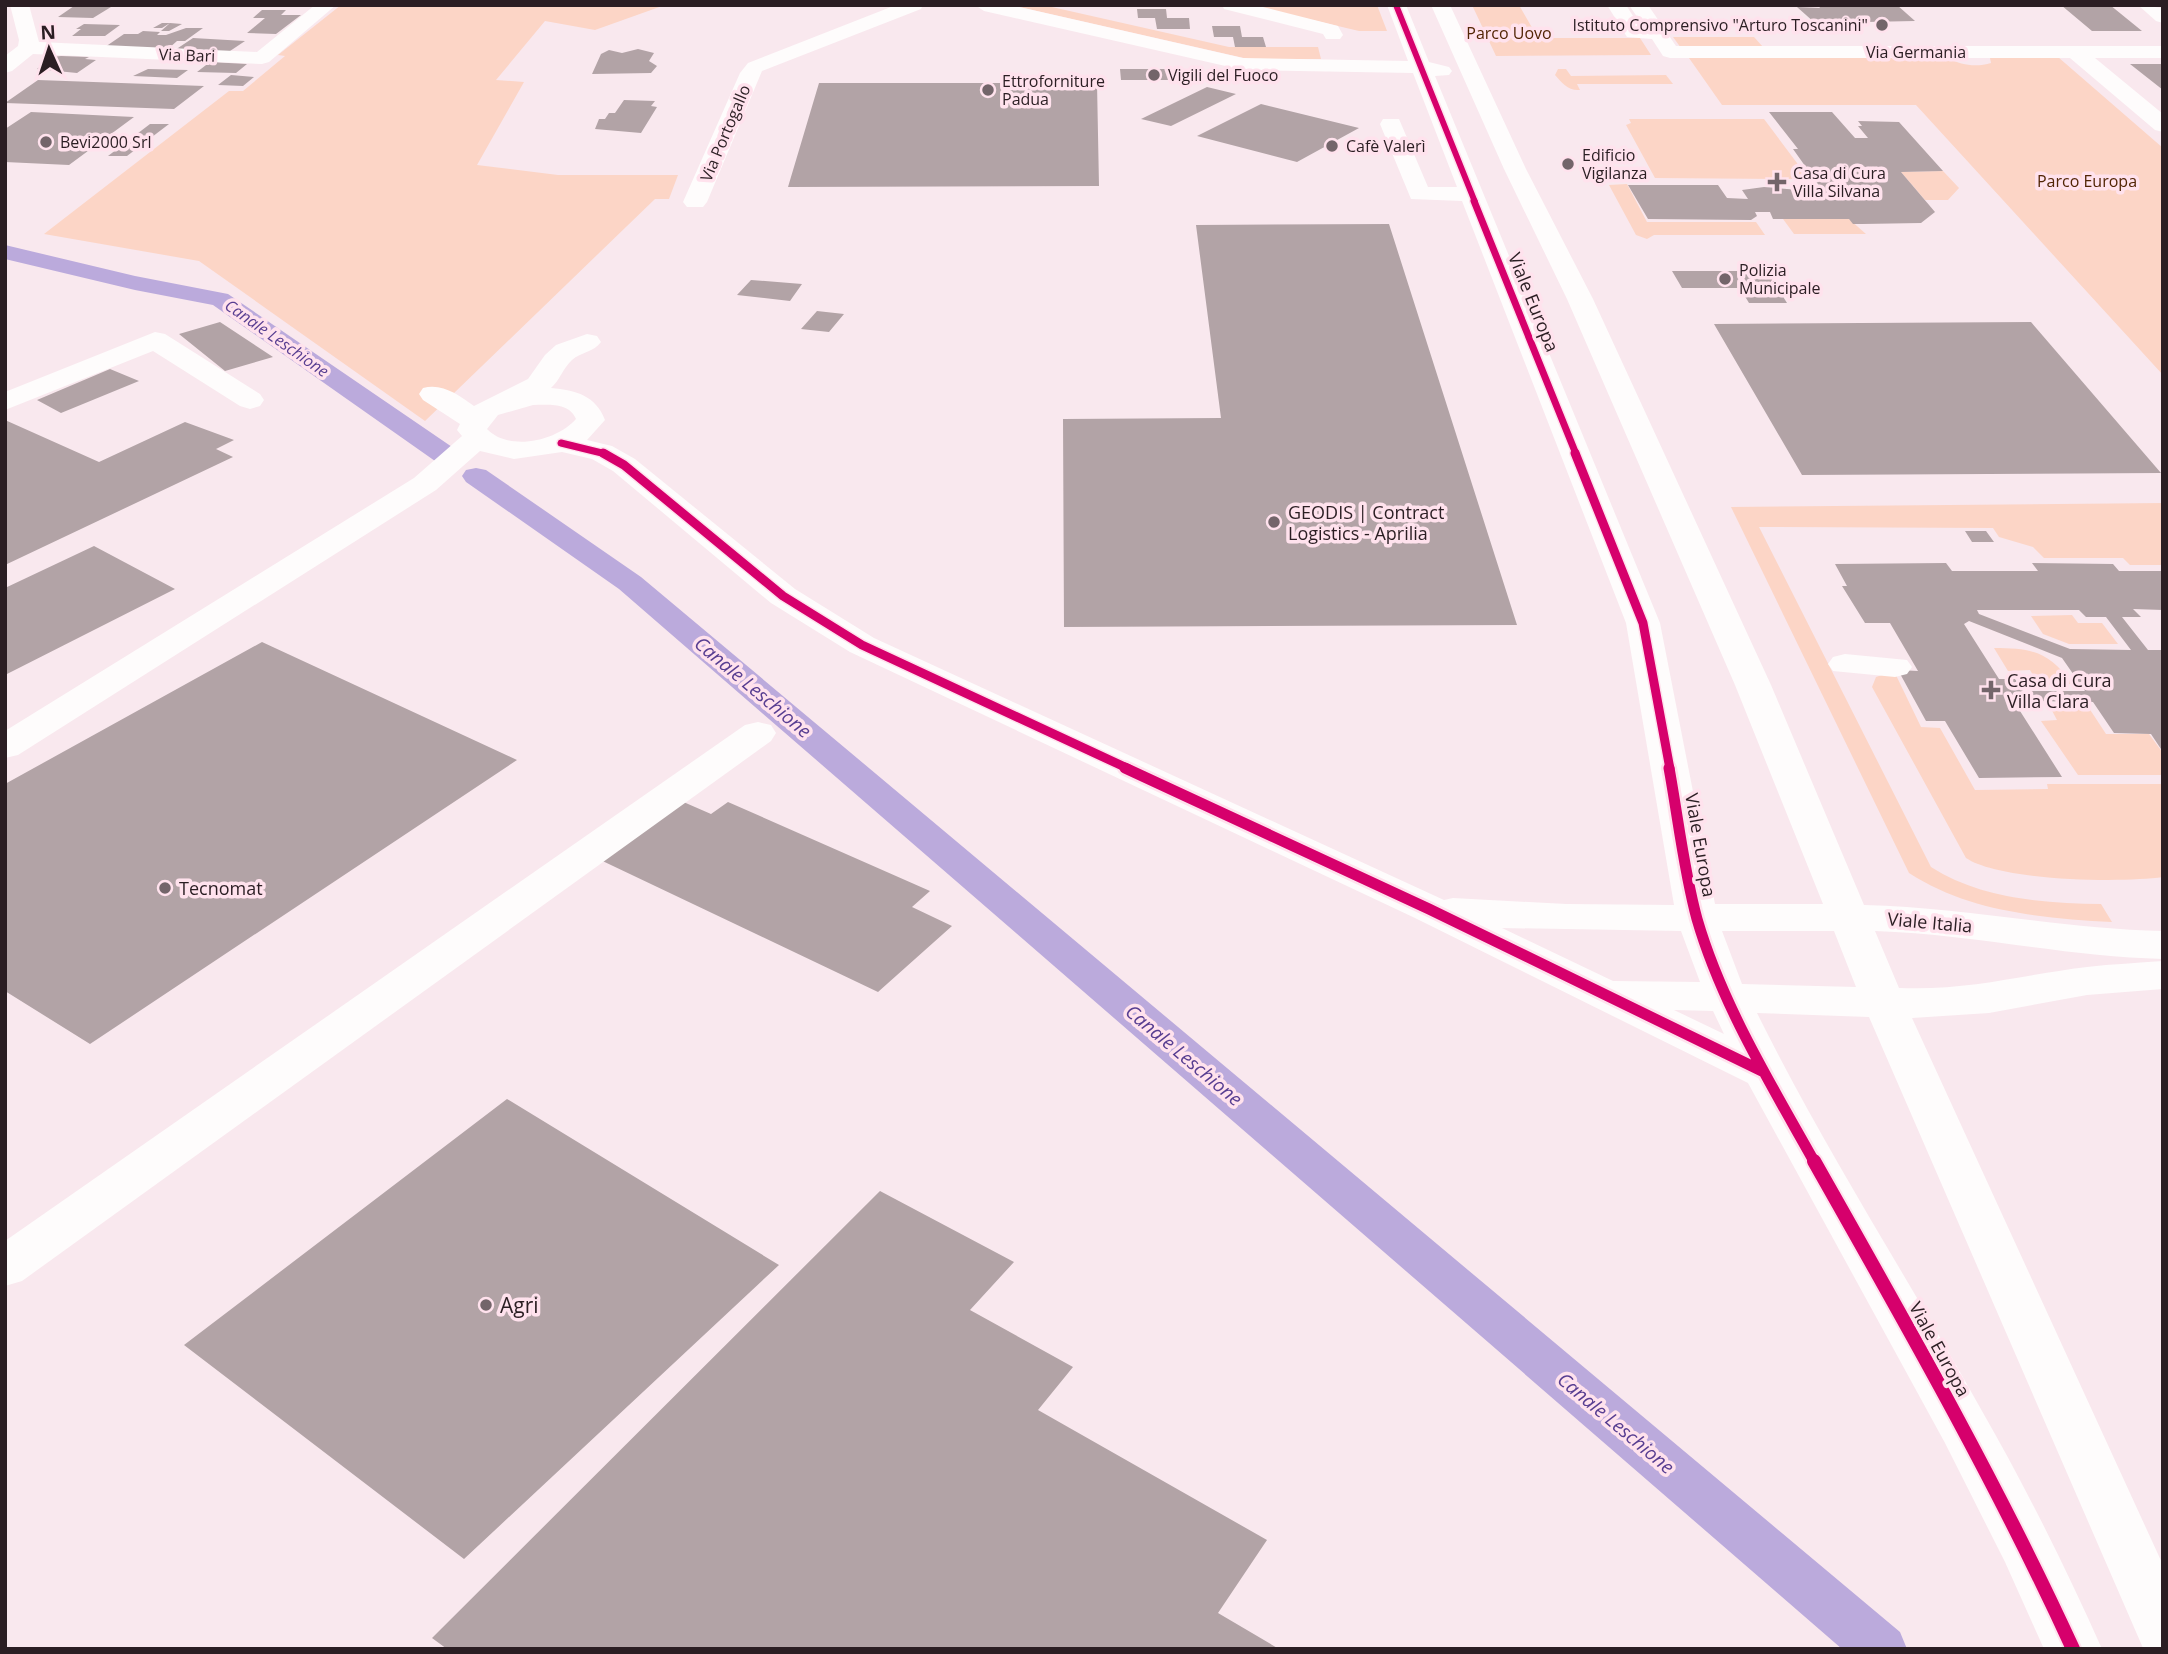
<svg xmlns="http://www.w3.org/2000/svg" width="2168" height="1654" font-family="'Open Sans',sans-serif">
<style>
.green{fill:#fcd5c6}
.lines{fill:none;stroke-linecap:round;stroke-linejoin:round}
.canal{fill:#bbaadc;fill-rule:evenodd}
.building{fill:#b2a3a6;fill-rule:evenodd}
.minor{fill:#fefcfc;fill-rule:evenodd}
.cycleway-far4-casing{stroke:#ffe2ed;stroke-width:9}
.cycleway-far3-casing{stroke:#ffe2ed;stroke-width:10}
.cycleway-far2-casing{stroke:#ffe2ed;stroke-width:12}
.cycleway-far1-casing{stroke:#ffe2ed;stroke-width:16}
.cycleway-casing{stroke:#ffe2ed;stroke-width:18}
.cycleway-far4{stroke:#d6006c;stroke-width:6}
.cycleway-far3{stroke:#d6006c;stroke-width:7}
.cycleway-far2{stroke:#d6006c;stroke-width:9}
.cycleway-far1{stroke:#d6006c;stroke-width:11}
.cycleway{stroke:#d6006c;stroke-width:14}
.poi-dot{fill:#73656a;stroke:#ffe2ed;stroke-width:2.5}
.labels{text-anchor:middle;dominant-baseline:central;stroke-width:7;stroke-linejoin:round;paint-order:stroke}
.far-poi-label{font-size:16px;fill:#2b1e23;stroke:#ffe2ed;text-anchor:start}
.far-park-label{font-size:16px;fill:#522505;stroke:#ffe2ed}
.far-street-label{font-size:16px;fill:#2b1e23;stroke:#ffe2ed}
.far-water-label{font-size:16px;font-style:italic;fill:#583e91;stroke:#ffe2ed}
.street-label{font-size:18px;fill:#2b1e23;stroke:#ffe2ed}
.poi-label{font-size:18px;fill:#2b1e23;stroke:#ffe2ed;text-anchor:start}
.water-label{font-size:19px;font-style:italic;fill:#583e91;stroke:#ffe2ed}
.near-poi-label{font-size:21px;fill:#2b1e23;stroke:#ffe2ed;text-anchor:start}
</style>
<rect width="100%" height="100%" fill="#f9e8ee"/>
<path class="green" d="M341 5H665L595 30 545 21 496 80 524 82 477 165 558 175H678L669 199H655L425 421 199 261 44 234 229 91H243L285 56 278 55Z
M1010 5H1043L1229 47H1318L1321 59H1248Z
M1249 5H1377L1387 31H1359Z
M1472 5H1519L1538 38H1640L1651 55 1496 56Z
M1673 37H1754L1763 47 1681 48Z
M2058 57 2163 148V375L1916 105H1722L1689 58H1949C1961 66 1978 67 1991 63L1990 58Z
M1558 69H1566L1571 76 1666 75 1673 84H1577L1580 90C1568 91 1562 83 1555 75Z
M1629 119H1764L1806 175 1796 179 1655 178 1626 125 1631 123Z
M1943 171 1959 188 1948 200H1925L1901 172Z
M1627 184 1647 222H1756L1765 235H1654L1647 239 1636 235 1609 185Z
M1783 219H1849L1866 234H1794Z
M2163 503V565H2130L2123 558H2044L2033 547 1999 537 1993 528 1759 527 1931 867C1981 899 2043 903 2101 904L2112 922C2042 918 1969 912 1909 873L1731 507Z
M2072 615 2078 623H2102L2118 644H2069L2043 634 2031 616Z
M1994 648C2032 648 2050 652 2072 684L2039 685 2030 670 2008 671Z
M1894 671 1921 727 1940 728 1975 790 2048 789 2047 784H2163V877C2121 883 2000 881 1966 858L1872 687 1876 677Z
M2049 705H2087L2106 734H2149L2163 753V775H2078L2041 721 2057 720Z"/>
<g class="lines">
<path class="canal" d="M5 245 135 276 228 294 455 449 459 455 455 461 445 463 435 461 213 305 135 290 5 259Z
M476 468 486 470 641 577 1900 1632 1907 1649H1842L619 589 466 482 462 476 466 470Z"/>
</g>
<path class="building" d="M1818 5H1897L1915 21 1815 23 1797 7 1820 8Z
M2061 5H2110L2142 31H2092Z
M74 6 111 7 93 18 58 17Z
M1137 9H1166L1167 18H1189L1190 29H1157L1155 18H1138Z
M262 10H286L281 15H301L276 34 247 33 265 18H253Z
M162 23H170L182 24 169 31H161L170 23 162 28H153Z
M84 24 120 25 105 36H72L81 29H76Z
M1212 26H1240L1242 37H1263L1266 47H1235L1233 37H1214Z
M186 28H203L185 41H177L168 49 105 47 124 34H138L143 31 160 32 157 35H166Z
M193 38 245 41 230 51 172 52Z
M638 49 654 53 649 61 657 66 651 73 592 74 601 54 609 50 622 53Z
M61 56 89 57 85 59 96 60 77 73 37 69 52 57Z
M210 62 247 64 236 73 197 72Z
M2130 64H2163V90Z
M148 69 188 70 177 78 133 76Z
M1120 69H1187L1188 80H1121Z
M231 75 254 77 243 86 218 85Z
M38 80 204 86 174 109 5 103Z
M819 83H1097L1099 186 788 187Z
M1207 87 1236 94 1171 126 1141 119Z
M624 100 655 101 651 106 657 107 641 133 595 129 599 119H605L609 113H615Z
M1261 104 1359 128 1297 162 1197 136Z
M31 112 134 117 69 165 5 162V129Z
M1769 112H1832L1855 138H1868L1858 126H1862L1858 121 1899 122 1943 171 1901 172 1935 212 1921 223 1862 224H1853L1849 219H1773L1770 212H1755L1757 216 1751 220 1648 219 1628 185H1718L1727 198 1748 199 1742 190 1764 187 1799 190 1802 194H1825L1793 149H1798Z
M150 124H169L127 156H108Z
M1389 224 1517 625 1064 627 1063 419 1221 418 1196 225Z
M1672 271H1767L1787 303H1749L1740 288H1682Z
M751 280 802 284 790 301 737 295Z
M817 311 844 314 829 332 801 329Z
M220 322 273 357 225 371 179 334Z
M2031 322 2161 473 1802 475 1714 324Z
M110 369 139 381 61 413 37 400Z
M5 420 99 462 185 422 234 440 216 449 233 457 5 565Z
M1965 531H1986L1994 542H1972Z
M94 546 175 589 5 675V588Z
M1946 563 1952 571H2038L2032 563 2113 564 2119 571H2163V610L2133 609 2141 617H2122L2148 650H2163V752L2151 734 2114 733 2093 702 2030 701 2036 710 2020 711 2062 777 1979 778 1945 721H1926L1898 670 1918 671 1890 623H1865L1842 586H1847L1835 564ZM1977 610H2079L2086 617H2106L2131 650 2070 649 1979 614ZM1969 621 2062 658 2085 691H2023L2015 679H1999L1964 624Z
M262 642 517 760 90 1044 5 991V784Z
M672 797 711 814 728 802 930 891 912 907 952 926 878 992 592 856Z
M507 1099 779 1265 464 1559 184 1345Z
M880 1191 1014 1262 970 1310 1073 1367 1038 1410 1267 1540 1218 1613 1279 1649H447L432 1638Z"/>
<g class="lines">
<path class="minor" d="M10 5H29L39 42 257 52 315 5H336L269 62 262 64 33 54 12 71 5 73V56L18 46 19 40Z
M896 5H923L921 9 762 71 707 202 703 207H687L683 202 740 73 748 63Z
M975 5H1010L1243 58 1408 61 1387 5H1406L1429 62 1449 67 1452 71 1449 75 1435 76 1660 623 1715 904H1823L1735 685 1567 299 1504 169 1431 5H1450L1526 169 1593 299 1771 685 1864 905C1964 907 2062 929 2163 931V959C2066 957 1972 934 1875 931L1899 988C1968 991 2021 975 2087 967 2112 964 2138 963 2163 961V989L2087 995 1989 1013 1912 1018 2163 1565V1649L2143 1648 1869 1017 1757 1013C1825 1150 1908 1278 1982 1411 2026 1488 2066 1568 2102 1649H2044L2005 1562 1945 1443 1748 1083 1415 918 850 652 771 603 613 471 592 459 562 452 514 459 480 451 436 490 18 755 5 758V731L414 478 462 436 457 430 460 424 423 400 419 394 423 388C443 383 458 395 474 406L528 379 545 355 556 345 587 334 597 336 601 342C594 352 581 352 572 360 563 368 560 380 551 388 576 390 596 396 605 420L587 440 612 446 635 459 795 589 874 638 1444 900 1453 898 1566 904 1674 905 1626 623 1462 201 1411 199 1380 124 1383 119H1399L1428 187H1457L1413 73 1243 70 984 11ZM533 405C548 405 569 402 576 419 557 441 509 452 487 429L498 415ZM1502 928 1681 931 1700 982 1613 981ZM1722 931H1834L1856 987 1742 984ZM1674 1010 1713 1011 1724 1034Z
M1222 5H1255L1338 26 1343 35 1340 39H1326L1323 34 1224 9Z
M1607 5H1626L1640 27H1644L1629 5H1648L1676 46H2163V58H2095L2163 114V132L2155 130 2070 58H1670L1663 56 1652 39 1627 37Z
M2138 5 2163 8V23L2156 21Z
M155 332 165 334 260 394 264 400 260 406 250 409 240 406 153 351 5 410V392Z
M1845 654 1907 660 1912 667 1907 674 1895 677 1833 671 1828 664 1833 657Z
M758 722 771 725 776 733 771 741 22 1281 5 1286V1241L745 725Z"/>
<defs>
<path id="cycleway-far4" d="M1396 5 1475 202"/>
<path id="cycleway-far3" d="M1474 201 1576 454
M561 443 606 454"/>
<path id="cycleway-far2" d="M603 453 624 465 783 596 862 645 1129 769
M1575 453 1643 623 1670 769"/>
<path id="cycleway-far1" d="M1125 768 1429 909 1764 1072
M1669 768C1678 817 1684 872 1697 919 1722 1005 1772 1086 1815 1163"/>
<path id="cycleway" d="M1814 1161C1905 1322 1996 1481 2073 1649"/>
</defs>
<use href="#cycleway-far4" class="cycleway-far4-casing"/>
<use href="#cycleway-far3" class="cycleway-far3-casing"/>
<use href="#cycleway-far2" class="cycleway-far2-casing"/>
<use href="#cycleway-far1" class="cycleway-far1-casing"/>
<use href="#cycleway" class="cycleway-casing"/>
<use href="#cycleway-far4" class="cycleway-far4"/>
<use href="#cycleway-far3" class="cycleway-far3"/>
<use href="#cycleway-far2" class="cycleway-far2"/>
<use href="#cycleway-far1" class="cycleway-far1"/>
<use href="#cycleway" class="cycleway"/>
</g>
<g class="poi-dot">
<circle cx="1882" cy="25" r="7"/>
<circle cx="1154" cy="75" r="7"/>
<circle cx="988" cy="90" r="7"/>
<circle cx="46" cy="142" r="7"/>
<circle cx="1332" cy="146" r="7"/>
<circle cx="1568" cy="164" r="7"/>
<path d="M1773.5 171.5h7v7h7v7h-7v7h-7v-7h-7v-7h7z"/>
<circle cx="1725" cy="279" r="7"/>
<circle cx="1274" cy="522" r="7"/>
<path d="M1987.5 679.5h7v7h7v7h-7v7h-7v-7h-7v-7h7z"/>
<circle cx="165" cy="888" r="7"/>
<circle cx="486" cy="1305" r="7"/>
</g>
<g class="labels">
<g class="far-poi-label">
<text x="1868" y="25" text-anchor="end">Istituto Comprensivo "Arturo Toscanini"</text>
<text x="1168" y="75">Vigili del Fuoco</text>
<text x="1002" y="81">Ettroforniture<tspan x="1002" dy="18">Padua</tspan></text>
<text x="60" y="142">Bevi2000 Srl</text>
<text x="1346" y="146">Cafè Valerì</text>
<text x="1582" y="155">Edificio<tspan x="1582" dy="18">Vigilanza</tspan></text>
<text x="1793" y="173">Casa di Cura<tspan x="1793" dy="18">Villa Silvana</tspan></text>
<text x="1739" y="270">Polizia<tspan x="1739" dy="18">Municipale</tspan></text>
</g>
<g class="far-park-label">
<text x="1509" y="33">Parco Uovo</text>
<text x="2087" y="181">Parco Europa</text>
</g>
<g class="far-street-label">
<text x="1916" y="52">Via Germania</text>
<text transform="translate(187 55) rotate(2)">Via Bari</text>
<text transform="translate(725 133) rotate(-67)">Via Portogallo</text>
</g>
<g class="far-water-label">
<text transform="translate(277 338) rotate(35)">Canale Leschione</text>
</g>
<g class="street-label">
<text transform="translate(1534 302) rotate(68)">Viale Europa</text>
<text transform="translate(1701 845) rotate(80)">Viale Europa</text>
<text transform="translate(1930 922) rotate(5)">Viale Italia</text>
<text transform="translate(1940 1349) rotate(61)">Viale Europa</text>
</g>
<g class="poi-label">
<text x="1288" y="512">GEODIS | Contract<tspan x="1288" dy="21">Logistics - Aprilia</tspan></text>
<text x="2007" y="680">Casa di Cura<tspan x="2007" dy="21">Villa Clara</tspan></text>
<text x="179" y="888">Tecnomat</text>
</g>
<g class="water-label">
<text transform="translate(753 687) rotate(40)">Canale Leschione</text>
<text transform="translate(1184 1055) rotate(40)">Canale Leschione</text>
<text transform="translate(1616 1423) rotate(40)">Canale Leschione</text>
</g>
<g class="near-poi-label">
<text x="500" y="1305">Agri</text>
</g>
</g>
<rect width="2168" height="1654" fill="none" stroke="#2b1e23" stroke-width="14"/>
<g transform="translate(49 49) rotate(357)" stroke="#ffe2ed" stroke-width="5" paint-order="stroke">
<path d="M0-5L12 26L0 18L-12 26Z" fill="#2b1e23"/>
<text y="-10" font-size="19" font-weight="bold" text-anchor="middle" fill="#2b1e23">N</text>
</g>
</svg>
